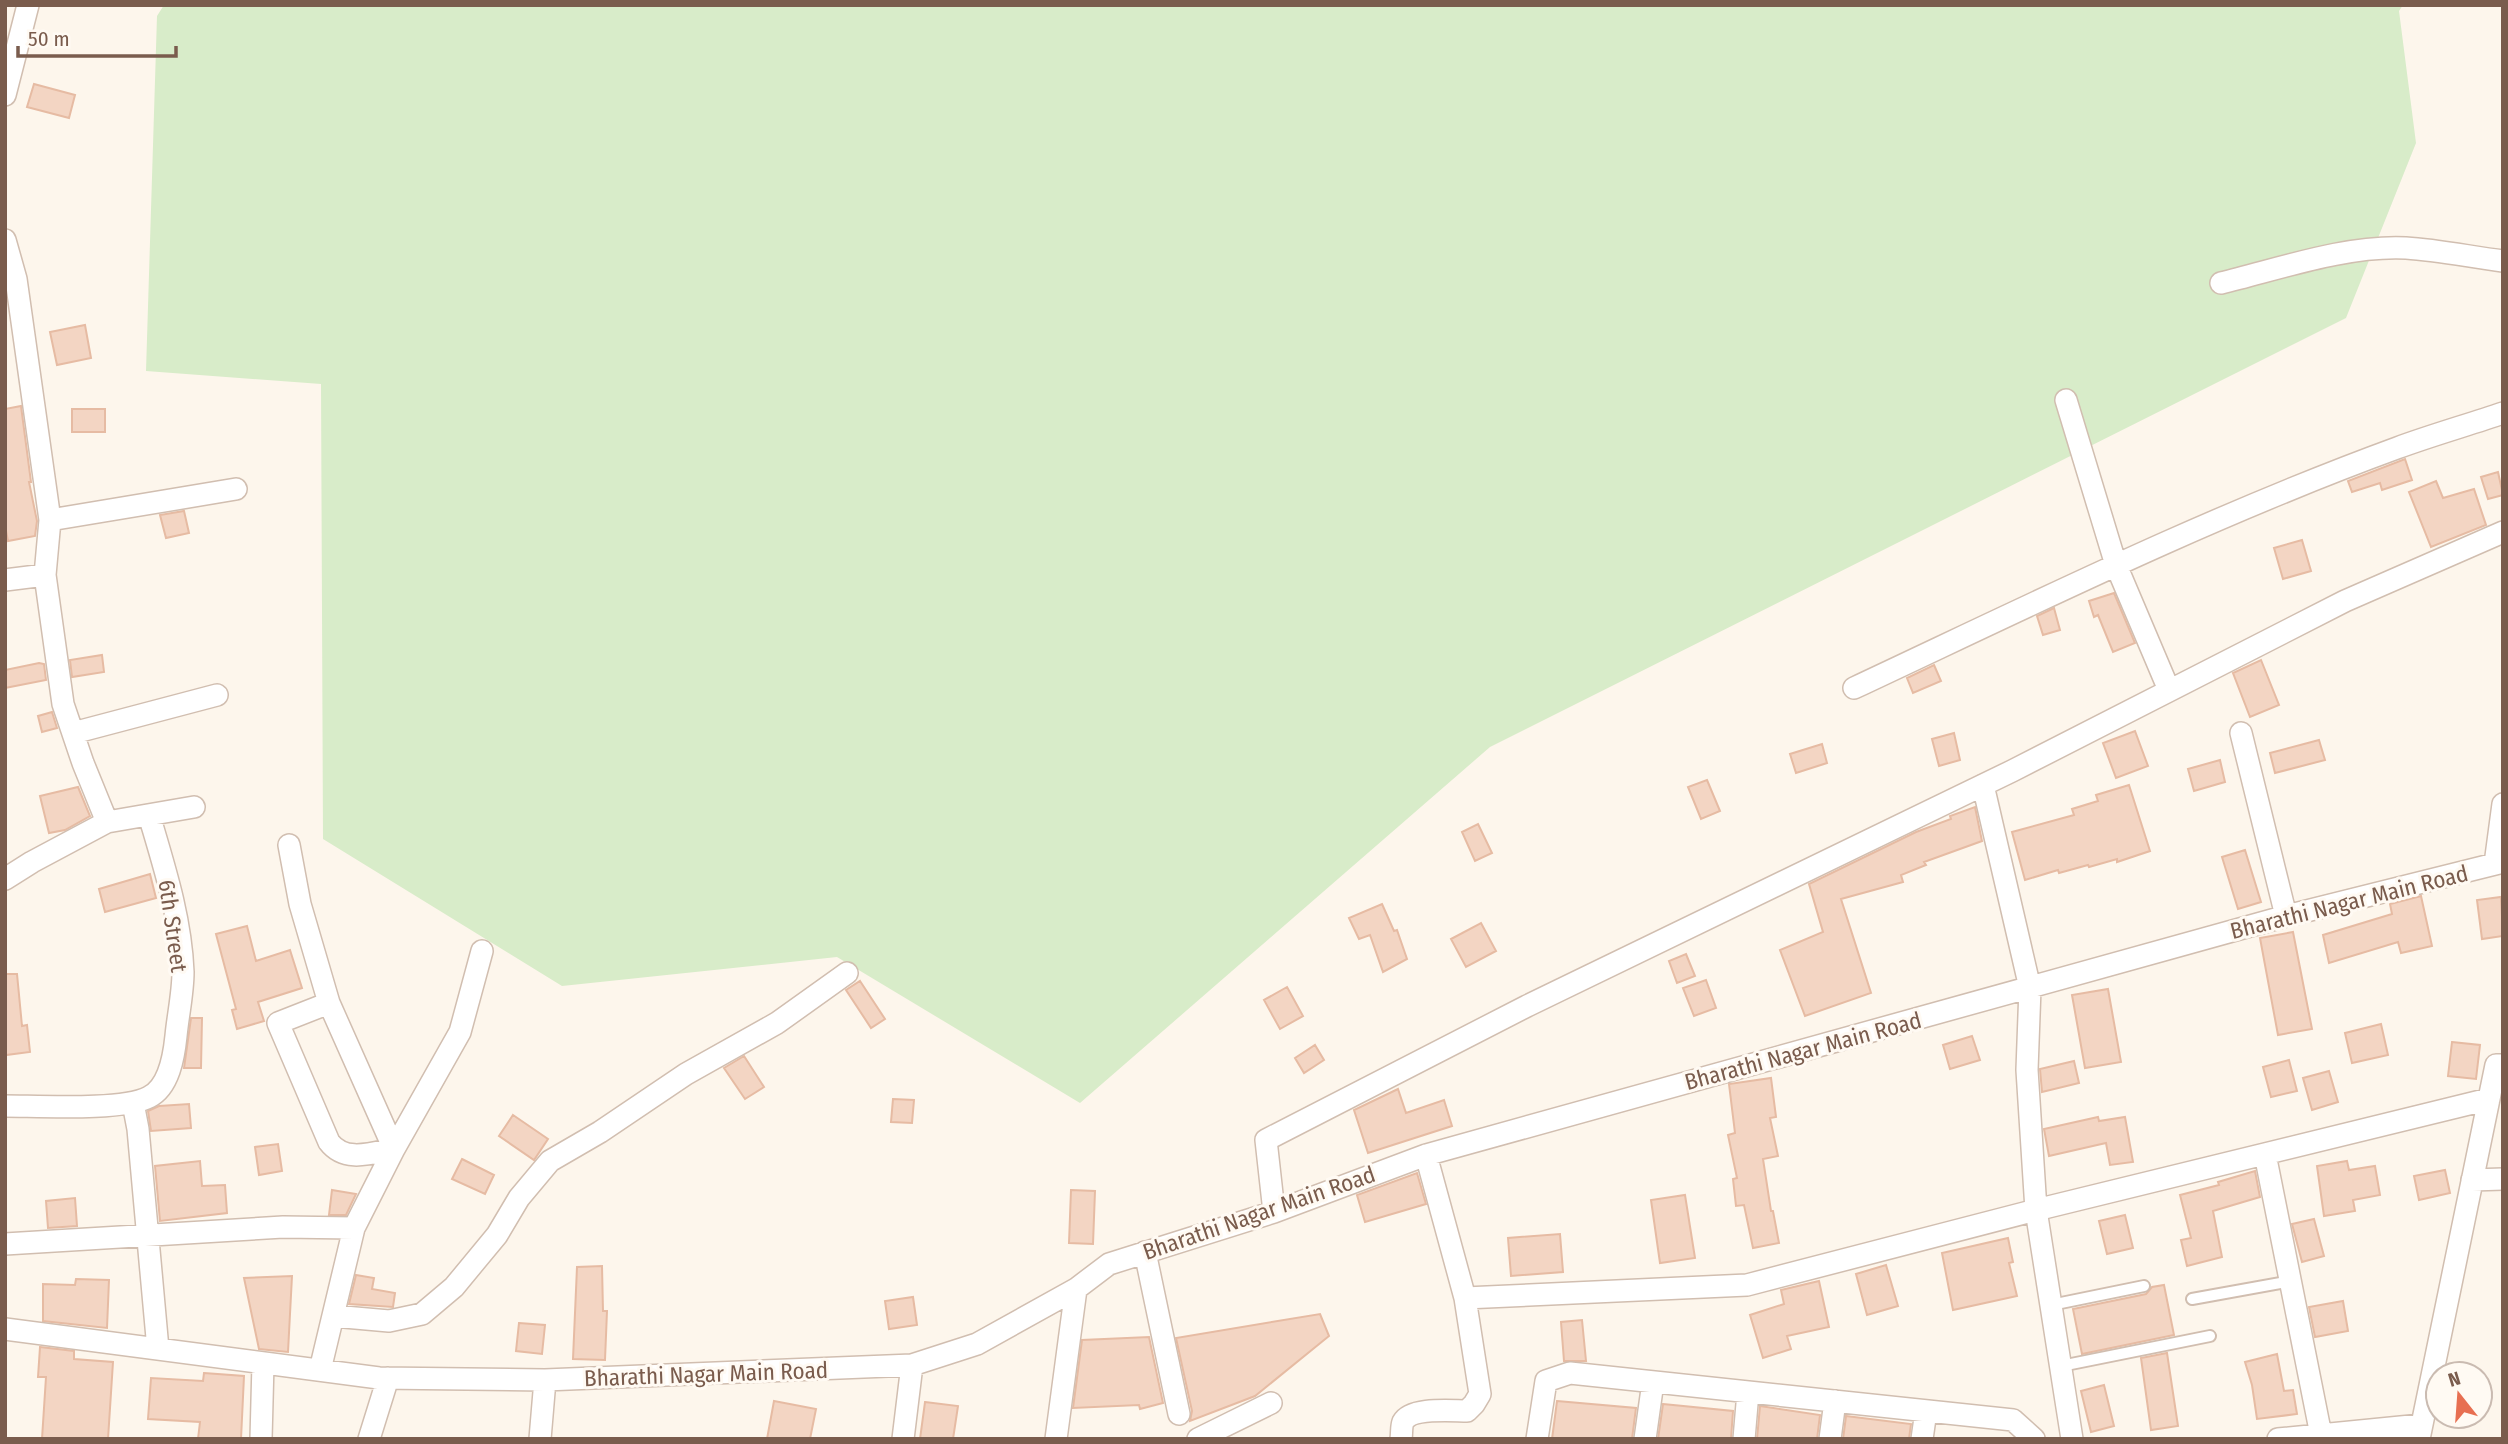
<svg xmlns="http://www.w3.org/2000/svg" width="2508" height="1444" font-family="'Fira Sans Condensed',sans-serif">
<style>
.green{fill:#d8ecc9}
.building{fill:#f3d5c3;stroke:#e6bba3;stroke-width:2}
.lines{fill:none;stroke-linecap:round;stroke-linejoin:round}
.lane-casing{stroke:#d1beb0;stroke-width:14}
.street-casing{stroke:#d1beb0;stroke-width:24}
.lane{stroke:#fff;stroke-width:10}
.street{stroke:#fff;stroke-width:21}
.labels{text-anchor:middle;dominant-baseline:central;stroke-width:6;stroke-linejoin:round;paint-order:stroke}
.street-label{font-size:23px;fill:#7a5c4d;stroke:#fffaf3}
</style>
<rect width="100%" height="100%" fill="#fdf6ec"/>
<path class="green" d="M164 5H2403L2399 11 2416 143 2346 318 1490 747 1080 1103 837 957 562 986 323 839 321 384 146 371 157 16Z"/>
<path class="building" d="M34 84 75 95 69 118 27 107Z
M85 325 91 358 57 365 50 332Z
M21 406 31 482H29L37 521 35 536 8 541 5 526V409Z
M72 409H105V432H72Z
M2405 459 2412 480 2382 490 2380 483 2352 492 2348 481Z
M2498 472 2503 495 2488 499 2481 477Z
M2436 481 2443 498 2474 489 2486 525 2431 547 2409 492Z
M184 511 189 533 166 538 160 515Z
M2302 540 2311 571 2283 579 2274 548Z
M2114 593 2135 643 2113 652 2098 615 2094 617 2089 601Z
M2054 608 2060 630 2043 635 2037 616Z
M102 655 104 672 72 677 70 660Z
M2261 660 2279 705 2250 717 2233 673Z
M39 663 44 664 46 680 5 688V670Z
M1934 665 1941 681 1913 693 1907 678Z
M52 712 57 728 42 732 38 716Z
M2135 731 2148 766 2116 778 2103 743Z
M1954 733 1960 760 1939 766 1932 739Z
M2319 740 2325 760 2275 773 2270 753Z
M1822 744 1827 763 1796 773 1790 754Z
M2220 760 2225 782 2194 791 2188 769Z
M1707 780 1720 811 1701 819 1688 787Z
M2129 785 2150 851 2117 862V859L2089 867 2088 865 2059 873 2058 870 2025 880 2012 832 2074 815 2072 809 2098 801 2096 795Z
M78 787 90 816 65 830 49 833 40 796Z
M1975 807 1982 841 1924 862 1926 865 1901 875 1903 882 1841 899 1871 993 1805 1016 1780 950 1823 932 1809 884 1916 832 1951 819 1950 816Z
M1478 824 1492 853 1475 861 1462 832Z
M2245 850 2261 902 2238 909 2222 857Z
M150 874 156 898 105 912 99 889Z
M2421 896 2432 946 2401 953 2398 942 2329 963 2323 935 2392 914 2390 904Z
M2501 897 2503 936 2482 939 2477 900Z
M1382 904 1394 931 1397 930 1407 959 1383 972 1370 935 1359 939 1349 918Z
M1481 923 1496 951 1466 967 1451 939Z
M247 926 256 961 290 950 302 988 258 1002 264 1021 237 1029 232 1010 236 1009 216 934Z
M2293 932 2312 1029 2278 1035 2260 938Z
M1686 954 1695 976 1677 983 1669 961Z
M5 974H17L22 1026 27 1025 30 1052 6 1055Z
M1706 980 1716 1008 1694 1016 1683 988Z
M860 981 885 1019 871 1028 846 990Z
M1287 987 1303 1016 1280 1029 1264 1000Z
M2108 989 2121 1062 2085 1068 2072 995Z
M191 1018H202L201 1068H184Z
M2381 1024 2388 1055 2352 1063 2345 1033Z
M1972 1036 1980 1060 1950 1069 1943 1045Z
M2452 1042 2480 1045 2476 1079 2448 1076Z
M1315 1045 1324 1060 1304 1073 1295 1058Z
M744 1056 764 1087 745 1099 724 1068Z
M2289 1060 2297 1091 2271 1097 2263 1067Z
M2074 1061 2079 1083 2042 1092 2040 1069Z
M2329 1071 2338 1102 2312 1110 2303 1078Z
M1771 1078 1776 1117 1770 1118 1778 1156 1763 1159 1771 1211H1773L1779 1243 1753 1248 1744 1205 1736 1206 1733 1179 1737 1178 1728 1135 1735 1133 1729 1084Z
M1398 1089 1406 1113 1444 1100 1452 1126 1368 1153 1354 1110Z
M893 1099 914 1100 912 1123 891 1122Z
M189 1104 191 1128 151 1131 148 1111 159 1106Z
M513 1115 548 1139 534 1160 499 1136Z
M2098 1117 2099 1121 2125 1117 2133 1162 2110 1165 2106 1143 2049 1156 2044 1129Z
M278 1144 282 1171 259 1175 255 1147Z
M462 1159 494 1175 485 1194 452 1179Z
M200 1161 202 1186 225 1185 227 1213 160 1221 155 1166Z
M2347 1161 2349 1170 2375 1166 2380 1195 2353 1200 2355 1211 2324 1216 2317 1166Z
M2445 1170 2450 1193 2419 1200 2414 1176Z
M2255 1171 2260 1197 2213 1211 2222 1257 2187 1266 2181 1240 2191 1238 2180 1195 2219 1185 2218 1182Z
M1417 1173 1426 1204 1365 1222 1357 1195Z
M332 1190 356 1194 346 1215H329Z
M1071 1190 1095 1191 1093 1244 1069 1243Z
M1685 1195 1695 1258 1660 1263 1651 1200Z
M75 1198 77 1226 48 1228 46 1201Z
M2125 1215 2133 1248 2107 1254 2099 1221Z
M2314 1219 2324 1256 2302 1262 2292 1224Z
M1560 1234 1563 1272 1511 1276 1508 1238Z
M2008 1238 2013 1262 2009 1263 2017 1296 1953 1310 1942 1253Z
M1886 1265 1898 1306 1867 1315 1856 1274Z
M602 1266 603 1311H607L605 1360 573 1359 577 1267Z
M356 1275 374 1278 372 1289 395 1293 393 1307 349 1304Z
M292 1276 288 1352 259 1349 244 1278Z
M76 1279 109 1280 107 1328 43 1321V1284L75 1285Z
M1819 1281 1829 1327 1787 1336 1791 1349 1763 1358 1750 1315 1784 1304 1781 1290Z
M2164 1285 2174 1335 2082 1354 2073 1309 2146 1294 2152 1287Z
M913 1297 917 1325 889 1329 885 1301Z
M2343 1301 2348 1331 2315 1337 2309 1307Z
M1320 1314 1329 1336 1255 1396 1190 1421 1192 1411 1176 1338Z
M1582 1320 1586 1361H1564L1561 1322Z
M519 1323 545 1325 542 1354 516 1351Z
M1149 1337 1163 1403 1140 1409 1139 1405 1073 1408 1082 1340Z
M40 1347 74 1351V1359L113 1362 108 1439H42L46 1377H38Z
M2167 1353 2178 1426 2151 1430 2141 1358Z
M2277 1354 2284 1391 2293 1390 2297 1414 2257 1419 2252 1385 2245 1362Z
M204 1373 244 1376 241 1439H198L200 1422 148 1419 151 1378 203 1381Z
M2104 1385 2114 1426 2091 1432 2081 1391Z
M774 1401 816 1409 810 1439H767Z
M1557 1401 1636 1408 1632 1439H1552Z
M925 1402 958 1406 953 1439H920Z
M1663 1404 1733 1411 1731 1439H1658Z
M1760 1406 1820 1415 1817 1439H1757Z
M1846 1416 1911 1424 1909 1439H1843Z"/>
<g class="lines">
<defs>
<path id="lane" d="M2192 1299 2291 1281
M2051 1305 2144 1286
M2061 1366 2210 1336"/>
<path id="street" d="M5 95 28 5
M5 240 16 279 50 520
M2221 283C2279 269 2346 245 2406 248 2438 250 2471 257 2503 261
M2066 400 2116 565 2169 690
M5 580 45 575
M1854 688C2033 604 2211 516 2397 448 2432 435 2468 425 2503 413
M73 733 217 695
M2241 733 2286 916
M1983 785 2030 988 2027 1070 2036 1210 2072 1439
M107 822 83 763 63 704 45 575 50 520 236 489
M289 845 300 904 329 1003 394 1149C372 1153 345 1163 329 1142L278 1023 329 1003
M2495 864 2503 804
M5 879 32 862 107 822 194 807
M133 1103 138 1129 158 1349
M5 1106C38 1106 123 1111 149 1097 169 1087 174 1056 176 1036 178 1015 183 993 183 972 181 918 164 866 149 815
M2265 1154 2321 1435
M2472 1180 2503 1179
M1274 1212 1266 1140 1527 1006 2012 771 2345 601 2503 532
M5 1244 283 1227 354 1228
M1145 1252 1179 1414
M1465 1298 1747 1285 2036 1210 2489 1099
M333 1316 389 1321 422 1314 454 1287 497 1235 519 1198 550 1161 600 1132 686 1074 777 1023 847 973
M5 1329 379 1378 545 1380 912 1365 977 1344 1076 1289 1109 1264 1274 1212 1426 1155 2286 916 2503 862
M320 1370 354 1228 394 1149 460 1032 482 951
M261 1439 263 1363
M369 1439 388 1378
M540 1439 545 1380
M903 1439 912 1365
M1056 1439 1076 1289
M1198 1439 1271 1403
M1401 1439C1402 1433 1401 1427 1403 1422 1411 1407 1451 1411 1467 1411L1474 1404 1480 1394 1465 1298 1426 1155
M1537 1439 1546 1381 1570 1373 2013 1420 2034 1439
M1645 1439 1653 1382
M1744 1439 1748 1392
M1830 1439 1835 1401
M1922 1439 1926 1411
M2278 1439 2421 1425
M2419 1439 2496 1065H2503"/>
</defs>
<use href="#lane" class="lane-casing"/>
<use href="#street" class="street-casing"/>
<use href="#lane" class="lane"/>
<use href="#street" class="street"/>
</g>
<g class="labels">
<g class="street-label">
<text transform="translate(2349 902) rotate(-14)">Bharathi Nagar Main Road</text>
<text transform="translate(173 926) rotate(82)">6th Street</text>
<text transform="translate(1803 1051) rotate(-15)">Bharathi Nagar Main Road</text>
<text transform="translate(1259 1213) rotate(-19)">Bharathi Nagar Main Road</text>
<text transform="translate(706 1374) rotate(-2)">Bharathi Nagar Main Road</text>
</g>
</g>
<rect width="2508" height="1444" fill="none" stroke="#7a5c4d" stroke-width="14"/>
<g transform="translate(2459 1395) rotate(343)"><circle r="33" fill="#fffaf3" stroke="#cabbb1" stroke-width="2"/>
<path d="M0-5L12 26L0 18L-12 26Z" fill="#e76f51"/>
<text y="-10" font-size="19" font-weight="bold" text-anchor="middle" fill="#7a5c4d">N</text>
</g>
<path d="M18 46v10h158v-10" fill="none" stroke="#7a5c4d" stroke-width="3.5"/>
<text x="28" y="46" font-size="21" fill="#7a5c4d" stroke="#fffaf3" stroke-width="5" paint-order="stroke">50 m</text>
</svg>
